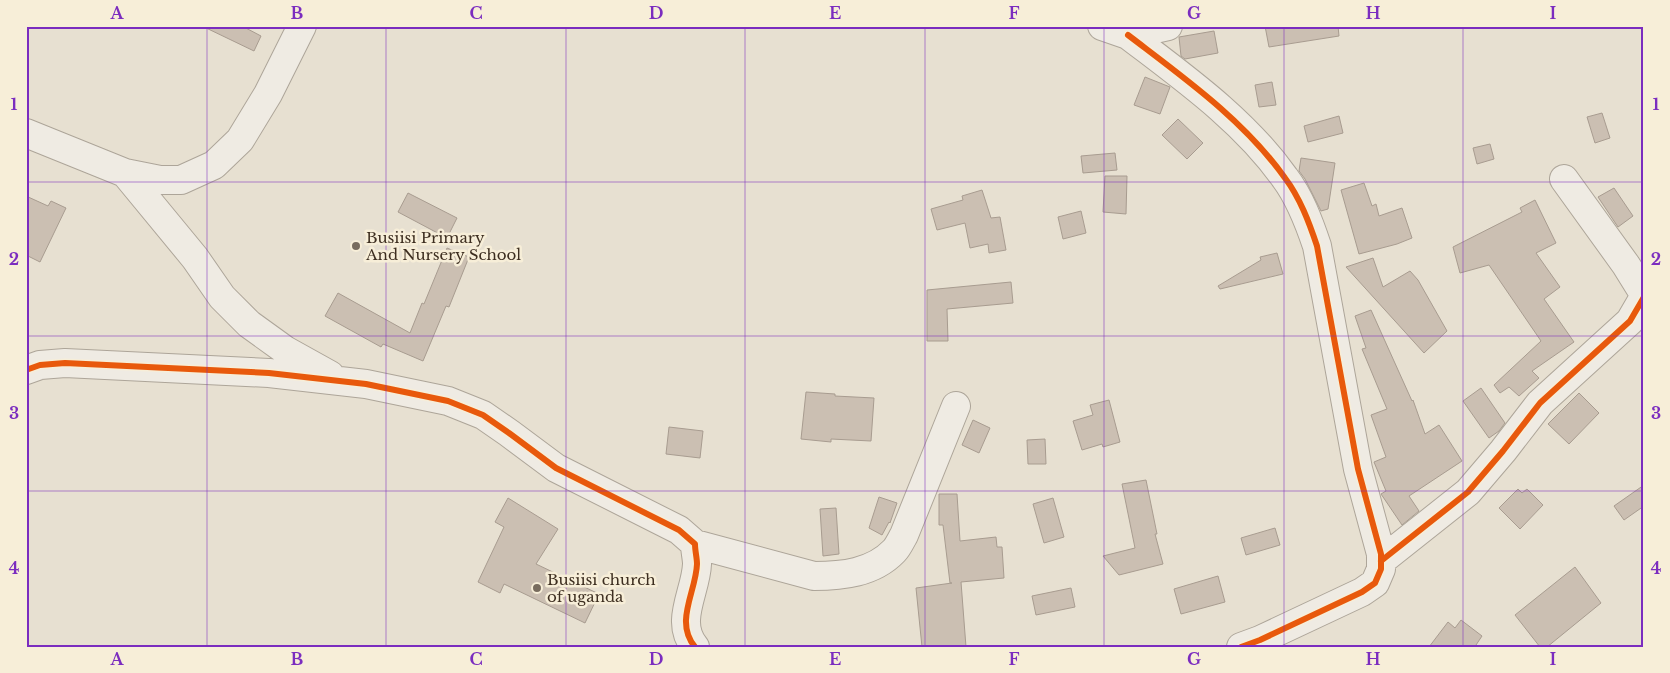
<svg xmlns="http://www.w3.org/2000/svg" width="1670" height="673" font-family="'Libre Baskerville',serif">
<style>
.building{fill:#cbbfb2;stroke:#a89c90}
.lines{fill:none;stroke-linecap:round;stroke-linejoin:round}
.minor-casing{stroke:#ada599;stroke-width:30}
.minor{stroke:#efebe3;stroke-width:28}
.cycleway-casing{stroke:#f7eed8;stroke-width:9}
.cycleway{stroke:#e8590c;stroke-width:6}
.grid{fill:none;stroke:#7b2cbf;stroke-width:1;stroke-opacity:0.55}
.poi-dot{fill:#786c5e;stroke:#f7eed8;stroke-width:2}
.labels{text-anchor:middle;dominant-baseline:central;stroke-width:5;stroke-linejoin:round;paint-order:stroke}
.poi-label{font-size:15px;fill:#3d2e20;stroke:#f7eed8;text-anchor:start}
.neatline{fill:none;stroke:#7b2cbf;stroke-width:2}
.grid-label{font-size:16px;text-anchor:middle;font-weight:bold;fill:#7b2cbf}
</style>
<rect width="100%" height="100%" fill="#e7e0d1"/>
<path class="building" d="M202 26H242L261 36 254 51Z
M1265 26H1338L1339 36 1269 47Z
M1214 31 1218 53 1185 59 1181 56 1179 37Z
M1145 77 1170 87 1160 114 1134 105Z
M1272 82 1276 105 1259 107 1255 85Z
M1602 113 1610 138 1595 143 1587 117Z
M1339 116 1343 133 1308 142 1304 126Z
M1178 119 1203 143 1187 159 1162 135Z
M1490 144 1494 159 1477 164 1473 148Z
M1115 153 1117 170 1083 173 1081 156Z
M1301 158 1335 163 1328 209 1321 211 1305 179 1299 171Z
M1105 176H1127L1126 214 1103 212Z
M1364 183 1372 206 1376 204 1379 216 1402 208 1412 238 1397 244 1359 254 1341 190Z
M1614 188 1633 216 1618 227 1598 197Z
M982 190 991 218 1000 217 1006 250 989 253 988 244 970 248 965 223 937 230 931 209 963 200 962 196Z
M408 193 457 218 447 238 398 212Z
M26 196 48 206 51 201 66 208 40 262 26 255Z
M1535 200 1556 243 1536 253 1560 287 1544 299 1574 342 1532 371 1539 378 1519 396 1509 387 1500 393 1494 385 1541 341 1489 265 1460 273 1453 247 1522 212 1520 208Z
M1081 211 1086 233 1063 239 1058 217Z
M447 248 469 257 449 307 446 306 423 361 383 344 381 347 325 316 338 293 410 333 422 303 424 304Z
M1277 253 1283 274 1220 289 1218 286 1261 260 1260 257Z
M1373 258 1383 287 1410 271 1418 280 1447 331 1424 353 1346 267Z
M1011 282 1013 303 947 309 948 341H927V290Z
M1371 310 1412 401 1413 400 1425 434 1439 425 1462 461 1409 496 1419 511 1402 525 1381 494 1386 491 1374 462 1386 457 1371 415 1387 409 1362 349 1366 348 1355 316Z
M1481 388 1505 423 1499 431 1489 438 1463 401Z
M806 392 835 394V396L874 398 871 441 831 439V442L801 439Z
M1579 393 1599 413 1569 444 1548 424Z
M1109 400 1120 442 1103 447 1102 444 1082 450 1073 421 1093 415 1090 405Z
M973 420 990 428 979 453 962 445Z
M669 427 703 431 700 458 666 454Z
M1045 439 1046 464H1028L1027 440Z
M1146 480 1157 534H1155L1163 564 1119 575 1103 556 1135 548 1122 484Z
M1644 485V506L1624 520 1614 506Z
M1518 489 1522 493 1527 489 1543 505 1520 529 1499 508Z
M939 494H957L960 541 996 537 997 547H1002L1004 578 961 582 966 647H922L916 588 952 583H950L943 525H939Z
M879 497 897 503 890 523 889 522 882 535 869 528Z
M508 498 558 529 536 564 599 594 585 623 504 584 500 593 478 582 504 527 495 522Z
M1053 498 1064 537 1044 543 1033 504Z
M836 508 839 554 823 556 820 509Z
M1275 528 1280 545 1246 555 1241 538Z
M1575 567 1601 603 1547 647H1540L1515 615Z
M1218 576 1225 602 1181 614 1174 589Z
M1071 588 1075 607 1036 615 1032 596Z
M1461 620 1482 636 1476 645 1478 647H1429L1448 622 1455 628Z"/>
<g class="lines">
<defs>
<path id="minor" d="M1102 26 1128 35 1168 26
M1128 35C1183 77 1244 120 1285 178 1300 198 1309 222 1317 246L1358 469 1381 554V569L1375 583 1362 592 1260 640 1241 647
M26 133 125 173 160 180H181L214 165 240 140 268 94 302 26
M125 173 195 258 222 297 249 324 285 350 330 375
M1564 179 1626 265 1644 294
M26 370 40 365 65 363 269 373 366 384 448 401 483 415 509 433 556 468 679 530 695 544C695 551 697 558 697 564 696 592 674 622 695 647
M695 544 814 576C842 576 873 573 894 551 898 547 901 540 904 535L956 406
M1381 561 1468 492 1503 451 1540 403 1630 321 1644 297"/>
</defs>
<use href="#minor" class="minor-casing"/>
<use href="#minor" class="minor"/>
<defs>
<path id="cycleway" d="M1128 35C1183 77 1244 120 1285 178 1300 198 1309 222 1317 246L1358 469 1381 554V569L1375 583 1362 592 1260 640 1241 647
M26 370 40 365 65 363 269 373 366 384 448 401 483 415 509 433 556 468 679 530 695 544C695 551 697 558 697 564 696 592 674 622 695 647
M1381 561 1468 492 1503 451 1540 403 1630 321 1644 297"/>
</defs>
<use href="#cycleway" class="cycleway-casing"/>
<use href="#cycleway" class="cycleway"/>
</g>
<path class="grid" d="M207 26V647M386 26V647M566 26V647M745 26V647M925 26V647M1104 26V647M1284 26V647M1463 26V647M26 182H1644M26 336H1644M26 491H1644"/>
<g class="poi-dot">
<circle cx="356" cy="246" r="5"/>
<circle cx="537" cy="588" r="5"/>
</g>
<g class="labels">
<g class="poi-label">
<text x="366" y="237">Busiisi Primary<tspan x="366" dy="17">And Nursery School</tspan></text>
<text x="547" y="579">Busiisi church<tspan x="547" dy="17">of uganda</tspan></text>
</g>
</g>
<rect width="1670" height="673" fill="none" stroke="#f7eed8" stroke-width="55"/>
<rect x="28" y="28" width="1614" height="618" class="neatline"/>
<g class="grid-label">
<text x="117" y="19">A</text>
<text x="297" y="19">B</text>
<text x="476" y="19">C</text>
<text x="656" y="19">D</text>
<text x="835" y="19">E</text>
<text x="1014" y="19">F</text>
<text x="1194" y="19">G</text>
<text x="1373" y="19">H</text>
<text x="1553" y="19">I</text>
<text x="14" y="110">1</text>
<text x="1656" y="110">1</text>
<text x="14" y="265">2</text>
<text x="1656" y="265">2</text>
<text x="14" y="419">3</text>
<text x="1656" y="419">3</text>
<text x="14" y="574">4</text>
<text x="1656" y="574">4</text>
<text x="117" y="665">A</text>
<text x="297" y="665">B</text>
<text x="476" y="665">C</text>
<text x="656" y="665">D</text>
<text x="835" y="665">E</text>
<text x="1014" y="665">F</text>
<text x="1194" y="665">G</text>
<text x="1373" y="665">H</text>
<text x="1553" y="665">I</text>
</g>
</svg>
